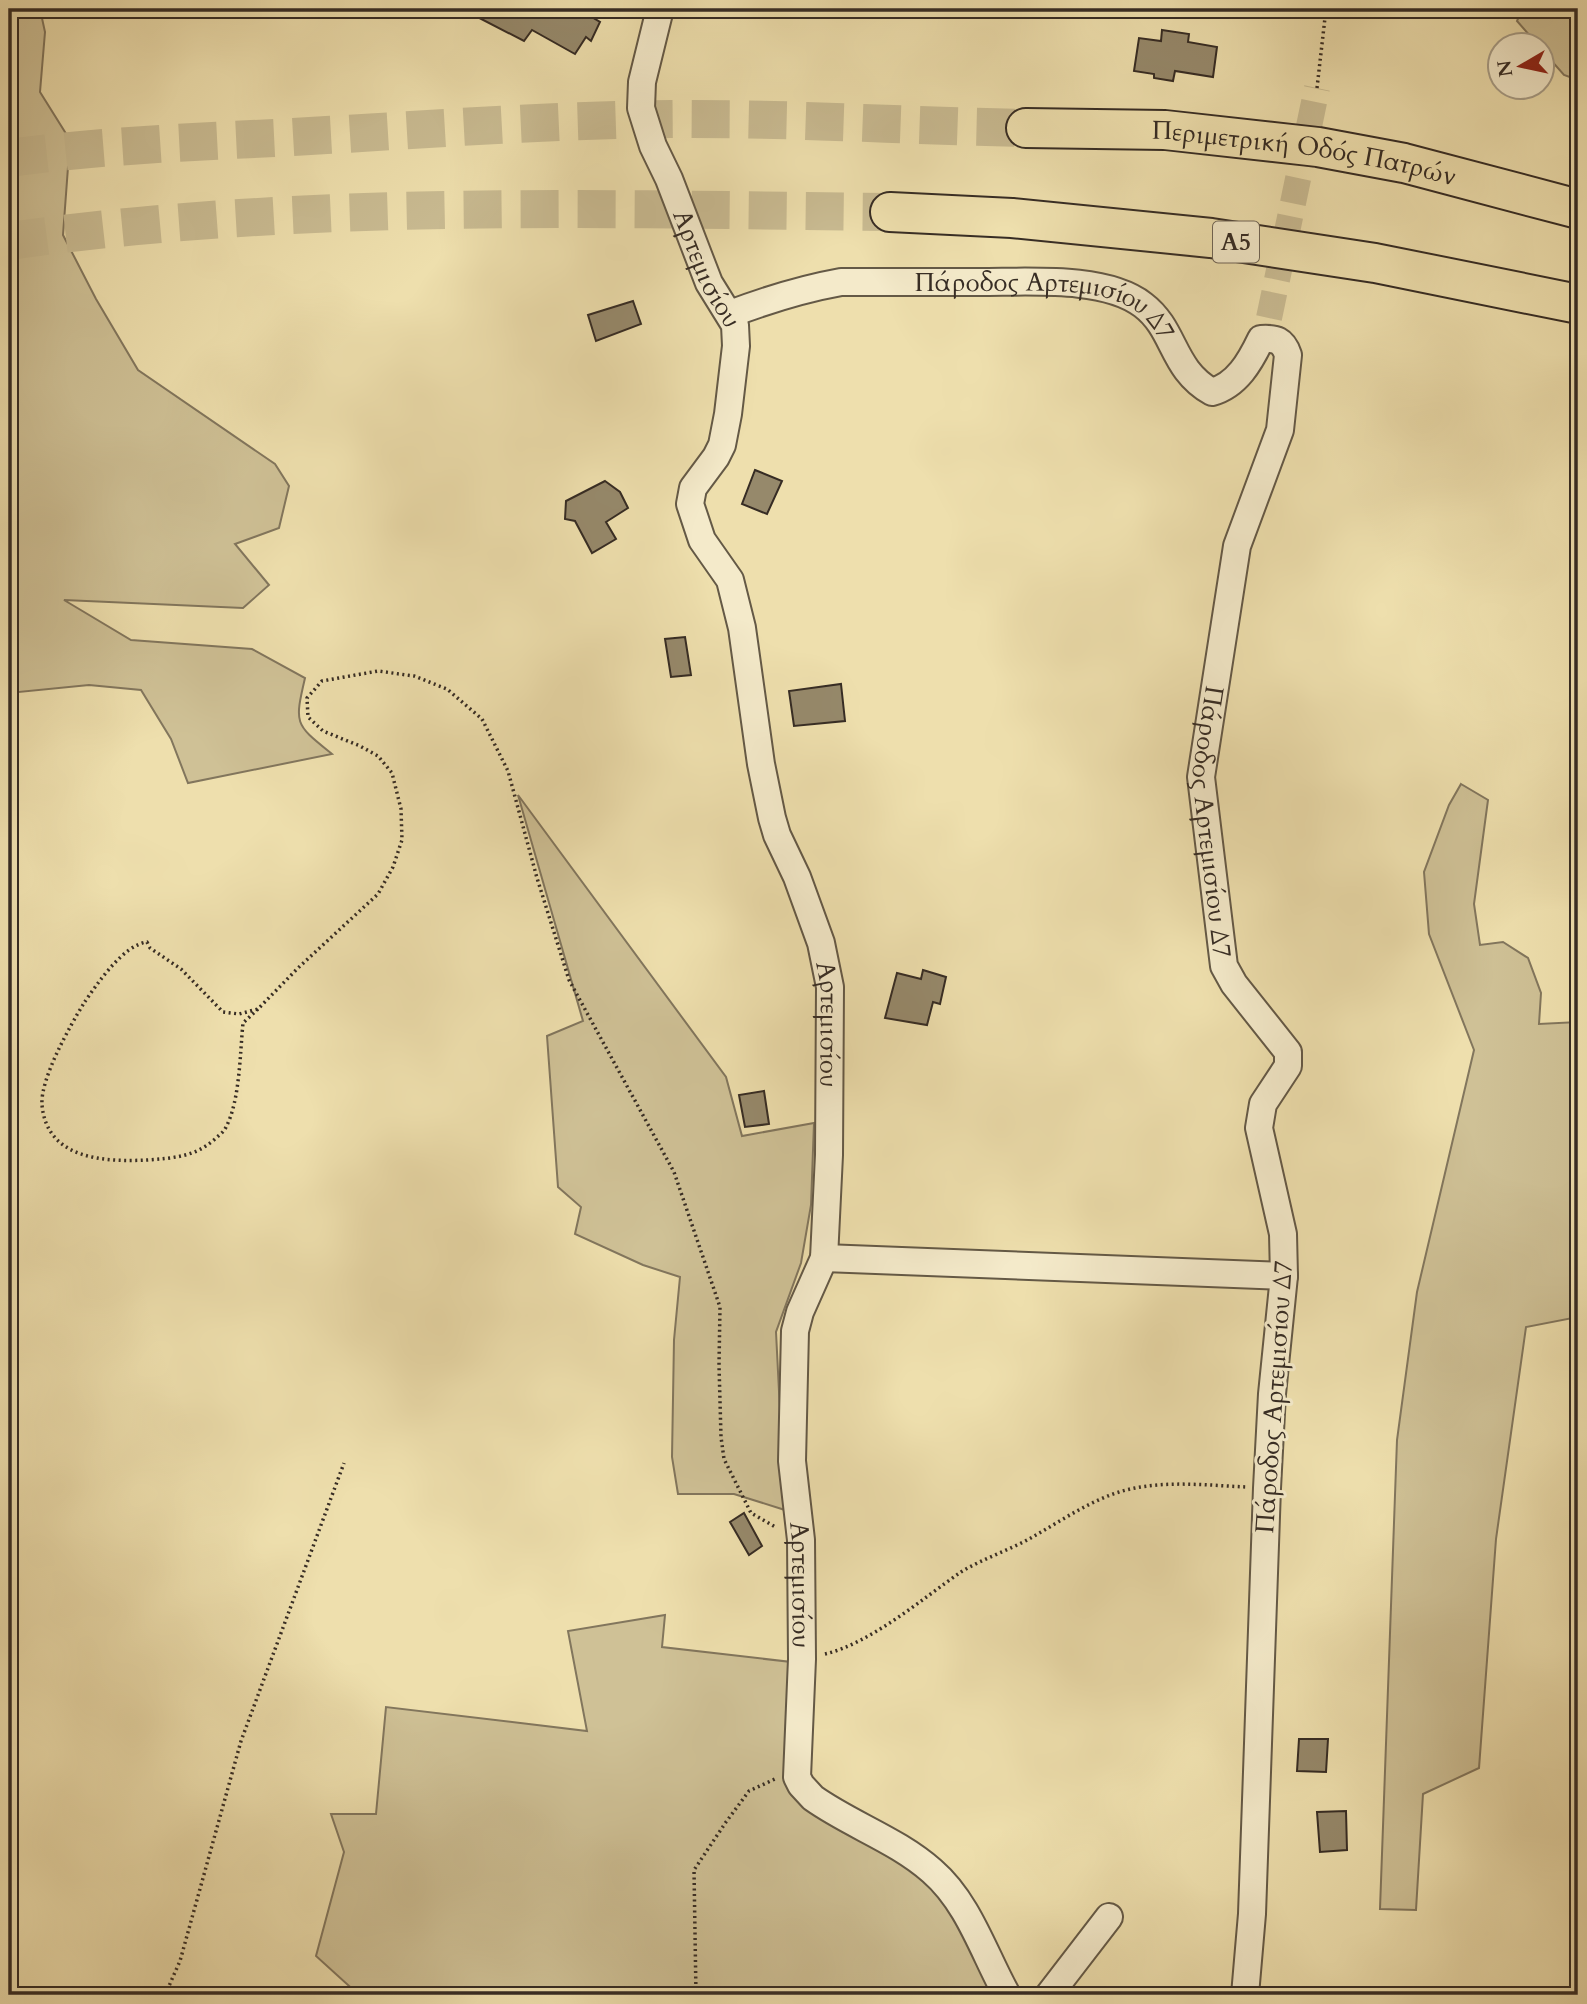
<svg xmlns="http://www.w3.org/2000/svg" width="1587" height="2004" font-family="Cardo,serif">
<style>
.green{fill:#cfc196;stroke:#82765d;stroke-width:2}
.building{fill:#96896b;stroke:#362c24;stroke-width:2}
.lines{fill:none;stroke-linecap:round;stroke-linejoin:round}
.minor-tunnel{stroke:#c9bb92;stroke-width:26;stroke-dasharray:26 13;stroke-linecap:butt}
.highway-tunnel{stroke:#c9bb92;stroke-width:38;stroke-dasharray:38 19;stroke-linecap:butt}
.minor-casing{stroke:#645946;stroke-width:30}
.highway-casing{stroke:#362c24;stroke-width:42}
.path{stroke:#362c24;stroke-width:3.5;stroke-dasharray:2 3.5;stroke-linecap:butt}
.minor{stroke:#f4eaca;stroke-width:26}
.highway{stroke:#eedfad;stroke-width:38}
.labels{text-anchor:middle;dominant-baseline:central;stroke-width:6;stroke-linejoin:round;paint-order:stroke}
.shield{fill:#f4eaca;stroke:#6f6556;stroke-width:2}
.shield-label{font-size:24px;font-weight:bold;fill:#362c24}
.street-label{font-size:26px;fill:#362c24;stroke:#f4eaca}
</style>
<rect width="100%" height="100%" fill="#eedfad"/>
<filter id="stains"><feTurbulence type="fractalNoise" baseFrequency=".00286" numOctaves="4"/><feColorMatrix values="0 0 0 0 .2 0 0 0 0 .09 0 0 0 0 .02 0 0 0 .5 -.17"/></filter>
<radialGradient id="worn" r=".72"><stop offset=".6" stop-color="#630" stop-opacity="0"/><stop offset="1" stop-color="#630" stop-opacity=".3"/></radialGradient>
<path class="green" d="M9 9H40L45 32 40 92 70 140 63 235 96 299 138 370 275 464 289 486 279 528 235 544 269 585 243 608 64 600 131 640 252 649 305 678C294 725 295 724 332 754L188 783 171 739 141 690 89 685 9 693Z
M1522 9H1578V80L1564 75 1542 50V46L1538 45 1517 21Z
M1461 784 1488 800 1474 904 1480 945 1503 942 1528 958 1541 993 1539 1024 1578 1022V1317L1526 1327 1496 1539 1479 1768 1423 1794 1416 1910 1380 1909 1397 1440 1417 1292 1474 1050 1429 934 1424 872 1449 805Z
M518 795 726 1077 742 1136 814 1123 811 1205 801 1263 776 1332 785 1510 734 1494H678L672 1457 674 1340 680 1277 643 1265 575 1234 581 1207 558 1187 547 1036 583 1021Z
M665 1615 662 1647 791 1662 792 1761 890 1851 944 1895 998 1995H359L316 1956 344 1852 331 1814H376L386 1707 587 1731 568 1631Z"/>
<path class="building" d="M462 9H578L600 22 591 41 586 37 575 54 532 30 524 41Z
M1162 30 1189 34 1188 42 1217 47 1213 77 1175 71 1173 81 1154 78V74L1134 71 1139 38 1161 41Z
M633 301 641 324 596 341 588 315Z
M755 470 782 481 767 514 742 504Z
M605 481 620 492 628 508 606 522 616 539 592 553 575 521 565 519 566 501Z
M685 637 691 675 671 677 665 639Z
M841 684 845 721 794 726 789 691Z
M923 970 946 977 940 1004 933 1002 927 1025 885 1018 897 973 921 979Z
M764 1091 769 1124 745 1127 739 1095Z
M744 1513 762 1546 749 1555 730 1522Z
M1299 1739H1328L1326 1772 1297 1771Z
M1346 1811 1347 1850 1320 1852 1317 1812Z"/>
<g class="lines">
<path class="minor-tunnel" d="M1269 318 1317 88"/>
<path class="highway-tunnel" d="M9 158C103 145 198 142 293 137 419 130 546 120 672 119 790 118 908 126 1026 128
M9 241C300 200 596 209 890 212"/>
<defs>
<g id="minor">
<path id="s1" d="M660 9 642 82 641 108 653 146 669 179 709 283 735 325 736 346 728 414 722 445 716 457 693 488 690 504 702 540 730 580 742 628 761 764 772 818 777 835 797 877 821 943 830 987 829 1155 824 1258 800 1312 795 1331 792 1461 801 1540 802 1659 797 1777 801 1785 813 1798C851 1825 897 1840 932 1871 969 1903 984 1954 1007 1995"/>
<path id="s2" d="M730 314C767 300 802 289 841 282 884 282 927 282 970 282 1020 283 1103 274 1143 305 1176 330 1171 369 1212 392 1237 385 1250 362 1261 339 1276 338 1283 340 1288 355L1280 430 1237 546 1201 777 1224 966 1234 984 1288 1052V1066L1263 1104 1259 1128 1283 1234 1284 1276 1272 1394 1267 1488 1252 1914 1245 1995"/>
<path d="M824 1258 1284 1276"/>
<path d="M1049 1995 1109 1917"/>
</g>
<g id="highway">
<path id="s3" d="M1026 128 1165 130 1318 147 1404 163 1578 209"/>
<path d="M890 212 1012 218 1211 238 1375 263 1578 304"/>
</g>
</defs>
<use href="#minor" class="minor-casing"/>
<use href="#highway" class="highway-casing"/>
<path class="path" d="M1317 88 1326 9
M258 1009 243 1023C240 1052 240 1101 226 1127 224 1132 219 1135 215 1139 195 1157 173 1158 147 1160 105 1162 47 1160 42 1105 40 1079 70 1026 84 1003 97 984 123 945 147 942L150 948 181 969 223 1012 239 1014 258 1009 298 968 378 894 393 867 402 840 401 809 392 773 378 756 360 746 323 731 308 717 307 698 322 681 378 671 414 676 447 689 482 719 508 771 537 878 569 980 674 1172 720 1307 719 1365 721 1437 724 1459 751 1513 777 1528
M825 1654C871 1643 922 1599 961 1572 982 1559 1007 1551 1029 1539 1056 1524 1083 1505 1113 1494 1155 1479 1202 1485 1246 1487
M165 1995 180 1961 241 1741 344 1463
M696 1995 694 1870 726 1822 749 1791 775 1779"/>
<use href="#minor" class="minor"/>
<use href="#highway" class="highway"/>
</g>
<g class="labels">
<rect class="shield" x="1213" y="221.5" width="46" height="41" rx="5"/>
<g class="shield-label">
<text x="1236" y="242">Α5</text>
</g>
<g class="street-label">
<text stroke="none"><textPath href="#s3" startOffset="280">Περιμετρική Οδός Πατρών</textPath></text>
<text stroke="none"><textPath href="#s1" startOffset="275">Αρτεμισίου</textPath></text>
<text stroke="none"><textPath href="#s2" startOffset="326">Πάροδος Αρτεμισίου Δ7</textPath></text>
<text stroke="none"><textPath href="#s2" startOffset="1122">Πάροδος Αρτεμισίου Δ7</textPath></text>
<text stroke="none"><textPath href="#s1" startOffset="1073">Αρτεμισίου</textPath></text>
<text transform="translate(1274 1397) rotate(-86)">Πάροδος Αρτεμισίου Δ7</text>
<text stroke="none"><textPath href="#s1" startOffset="1640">Αρτεμισίου</textPath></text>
</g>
</g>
<rect width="1587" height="2004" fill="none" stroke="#eedfad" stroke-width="35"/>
<rect x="10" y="10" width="1566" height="1983" fill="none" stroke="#362c24" stroke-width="3.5"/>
<rect x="18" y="18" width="1552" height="1969" fill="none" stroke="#362c24" stroke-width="2"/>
<g transform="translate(1521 66) rotate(261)"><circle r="33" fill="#f4eaca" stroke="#a89e88" stroke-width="2"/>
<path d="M0-5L12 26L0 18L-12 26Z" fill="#8f2418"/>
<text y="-10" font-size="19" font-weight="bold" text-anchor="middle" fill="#362c24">N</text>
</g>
<rect width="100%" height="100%" filter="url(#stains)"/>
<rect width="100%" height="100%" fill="url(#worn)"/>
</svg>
